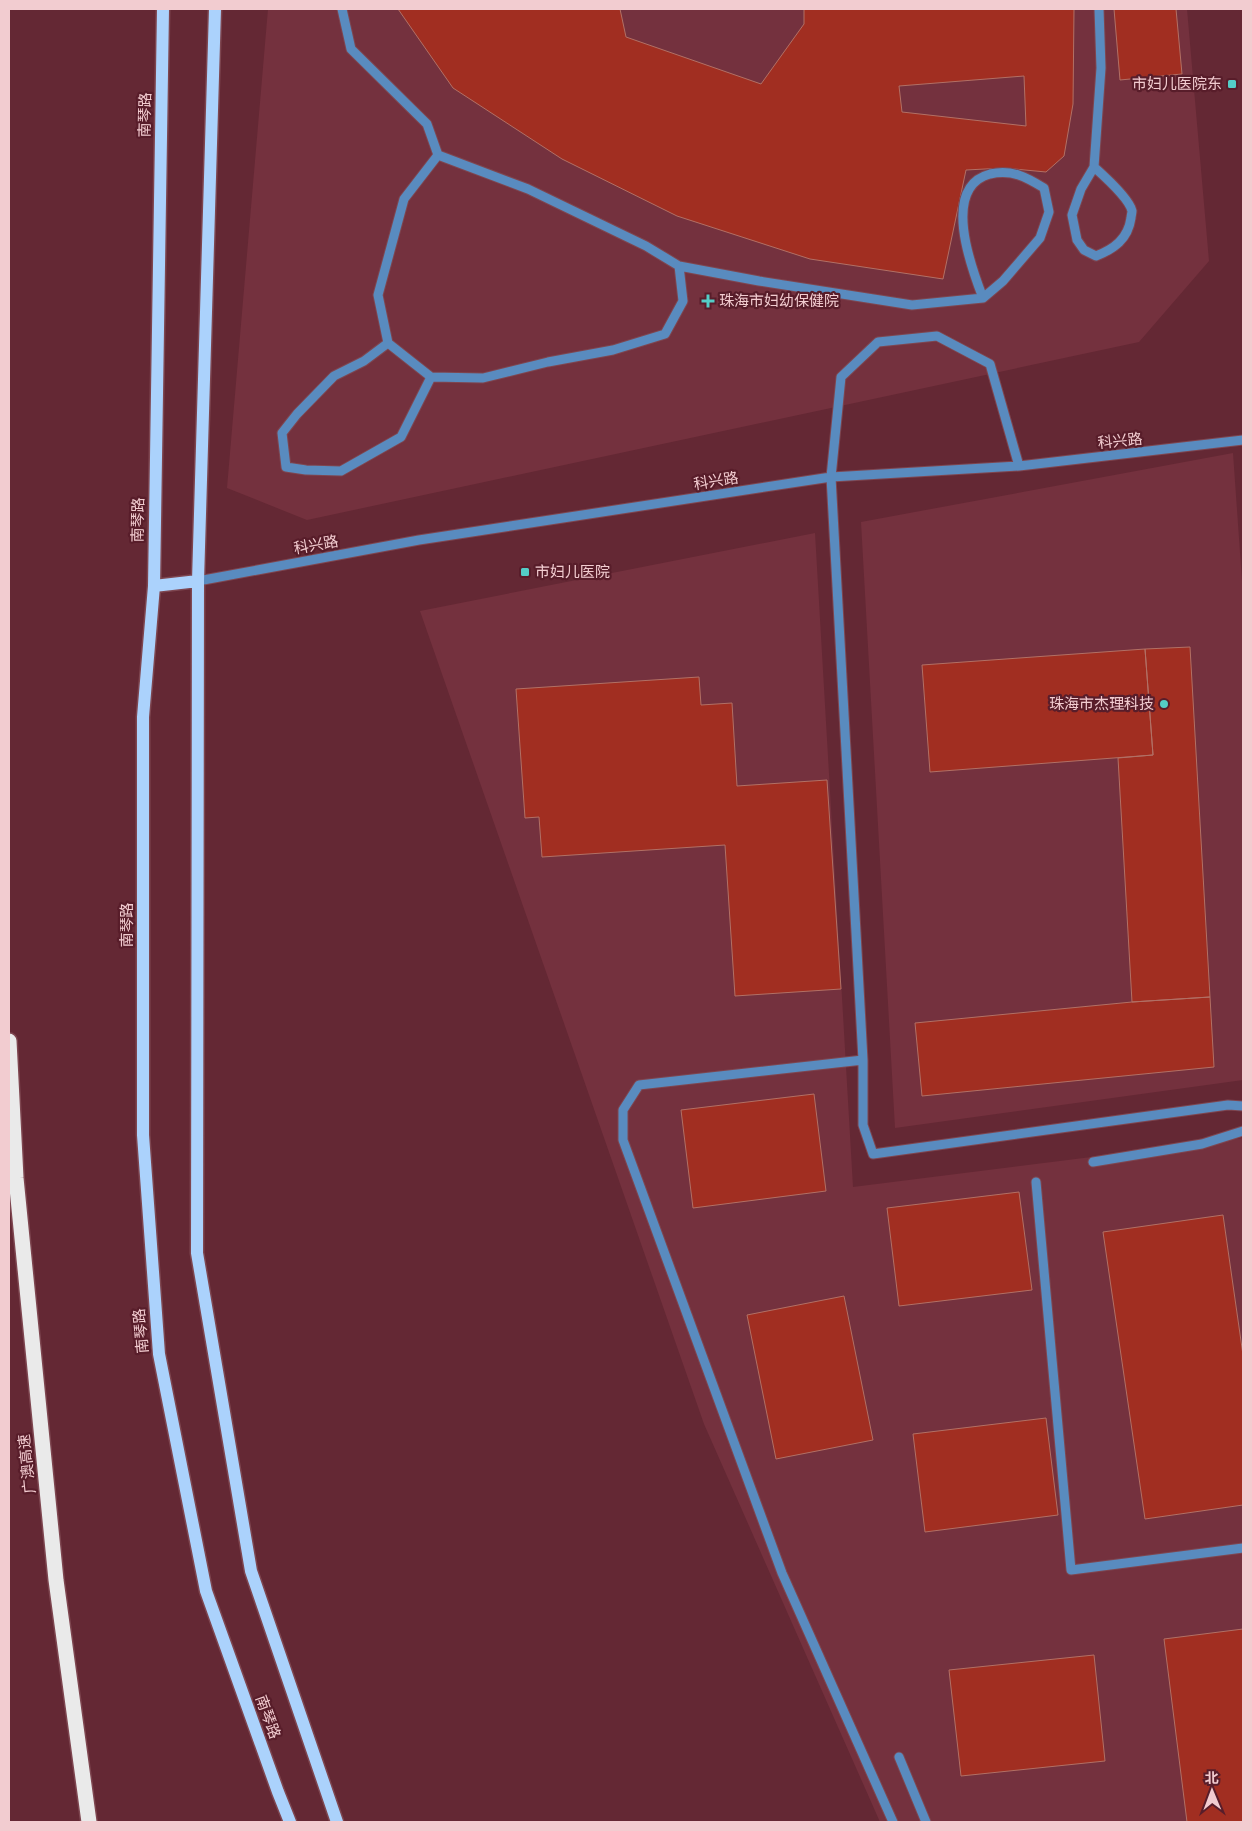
<svg xmlns="http://www.w3.org/2000/svg" width="1252" height="1831" font-family="'Times New Roman','Noto Sans SC',serif">
<style>
.built{fill:#74313e}
.building{fill:#a12e21;stroke:#b27065;fill-rule:evenodd}
.lines{fill:none;stroke-linecap:round;stroke-linejoin:round}
.minor-casing{stroke:#7e4650;stroke-width:11}
.major-casing{stroke:#7e4650;stroke-width:15}
.highway-casing{stroke:#7e4650;stroke-width:18}
.minor{stroke:#598bbf;stroke-width:9}
.major{stroke:#abd2fc;stroke-width:12}
.highway{stroke:#eaeaea;stroke-width:15}
.poi-dot{fill:#54cdc7;stroke:#581d2a;stroke-width:2}
.labels{text-anchor:middle;dominant-baseline:central;stroke-width:4.5;stroke-linejoin:round;paint-order:stroke}
.poi-label{font-size:15px;fill:#f2ccd0;stroke:#581d2a;text-anchor:end}
.street-label{font-size:15px;fill:#f2ccd0;stroke:#581d2a}
</style>
<rect width="100%" height="100%" fill="#642834"/>
<path class="built" d="M268 9H1187L1209 261 1139 342 307 520 227 488Z
M1233 453 1243 595V1080L895 1128 861 522Z
M815 533 853 1187 1243 1138V1822H880L704 1424 420 611Z"/>
<path class="building" d="M398 9H620L626 37 761 84 804 24V9H1074L1073 104 1064 156 1046 172 1004 168 966 170 943 279 810 259 677 216 562 159 453 88ZM1024 76 1026 126 902 112 899 86Z
M1114 9H1176L1182 74 1120 80Z
M1190 647 1210 997 1132 1002 1118 758 1153 755 1145 649Z
M1145 649 1153 755 930 772 922 665Z
M699 677 701 705 732 703 737 786 827 780 841 989 735 996 725 845 542 857 539 817 525 818 516 689Z
M1210 997 1214 1067 922 1096 915 1023 1132 1002Z
M814 1094 826 1191 693 1208 681 1110Z
M1019 1192 1032 1290 899 1306 887 1208Z
M1223 1215 1243 1355V1505L1145 1519 1103 1232Z
M844 1296 873 1440 776 1459 747 1315Z
M1046 1418 1058 1515 925 1532 913 1434Z
M1243 1629V1822H1187L1164 1639Z
M1094 1655 1105 1761 961 1776 949 1670Z"/>
<g class="lines">
<defs>
<path id="minor" d="M342 9 351 49 427 124 438 155
M438 155 528 189 646 246 679 266 683 301 665 334 613 350 548 362 483 378 431 377 388 343 378 295 404 199Z
M1094 167C1104 176 1129 198 1132 211 1132 213 1131 216 1131 218 1128 239 1114 249 1096 256L1084 250 1077 240 1072 215 1081 189 1094 167 1101 68 1099 9
M679 266 759 281 912 305 983 298 1003 281 1040 238 1049 212 1044 188C1026 177 1012 169 990 174 941 187 971 267 983 298
M388 343 364 361 334 376 297 414 282 433 286 467 306 470 341 471 401 437 431 377
M198 581 419 540 831 477 1019 466 1243 440
M863 1060V1125L873 1154 1228 1105 1243 1106
M1093 1162 1202 1144 1243 1131
M1036 1182 1071 1570 1243 1548
M899 1757 926 1822
M893 1822 782 1573 623 1140V1110L639 1085 863 1060 831 477 841 377 878 342 937 336 990 364 1019 466"/>
<path id="major" d="M163 9 154 586 143 717V1135L159 1354 206 1591 278 1792 290 1822
M215 9 198 581 197 1253 251 1571 337 1822
M154 586 198 581"/>
<path id="highway" d="M9 1041 16 1178 56 1580 89 1822"/>
</defs>
<use href="#minor" class="minor-casing"/>
<use href="#major" class="major-casing"/>
<use href="#highway" class="highway-casing"/>
<use href="#minor" class="minor"/>
<use href="#major" class="major"/>
<use href="#highway" class="highway"/>
</g>
<g class="poi-dot">
<rect x="1227" y="79" width="10" height="10" rx="2.5"/>
<path d="M705.5 293.5h5v5h5v5h-5v5h-5v-5h-5v-5h5z"/>
<rect x="520" y="567" width="10" height="10" rx="2.5"/>
<circle cx="1164" cy="704" r="5"/>
</g>
<g class="labels">
<g class="poi-label">
<text x="1222" y="84">市妇儿医院东</text>
<text x="719" y="301" text-anchor="start">珠海市妇幼保健院</text>
<text x="535" y="572" text-anchor="start">市妇儿医院</text>
<text x="1154" y="704">珠海市杰理科技</text>
</g>
<g class="street-label">
<text transform="translate(145 115) rotate(-89)">南琴路</text>
<text transform="translate(1120 441) rotate(-6)">科兴路</text>
<text transform="translate(716 481) rotate(-9)">科兴路</text>
<text transform="translate(138 520) rotate(-89)">南琴路</text>
<text transform="translate(316 545) rotate(-10)">科兴路</text>
<text transform="translate(127 925) rotate(-90)">南琴路</text>
<text transform="translate(141 1331) rotate(-95)">南琴路</text>
<text transform="translate(27 1464) rotate(-96)">广澳高速</text>
<text transform="translate(268 1717) rotate(70)">南琴路</text>
</g>
</g>
<rect width="1252" height="1831" fill="none" stroke="#f2ccd0" stroke-width="20"/>
<g transform="translate(1212 1791) rotate(359)" stroke="#581d2a" stroke-width="4" paint-order="stroke">
<path d="M0-4L9 19L0 12L-9 19Z" fill="#f2ccd0"/>
<text y="-8" font-size="14" font-weight="bold" text-anchor="middle" fill="#f2ccd0">北</text>
</g>
</svg>
